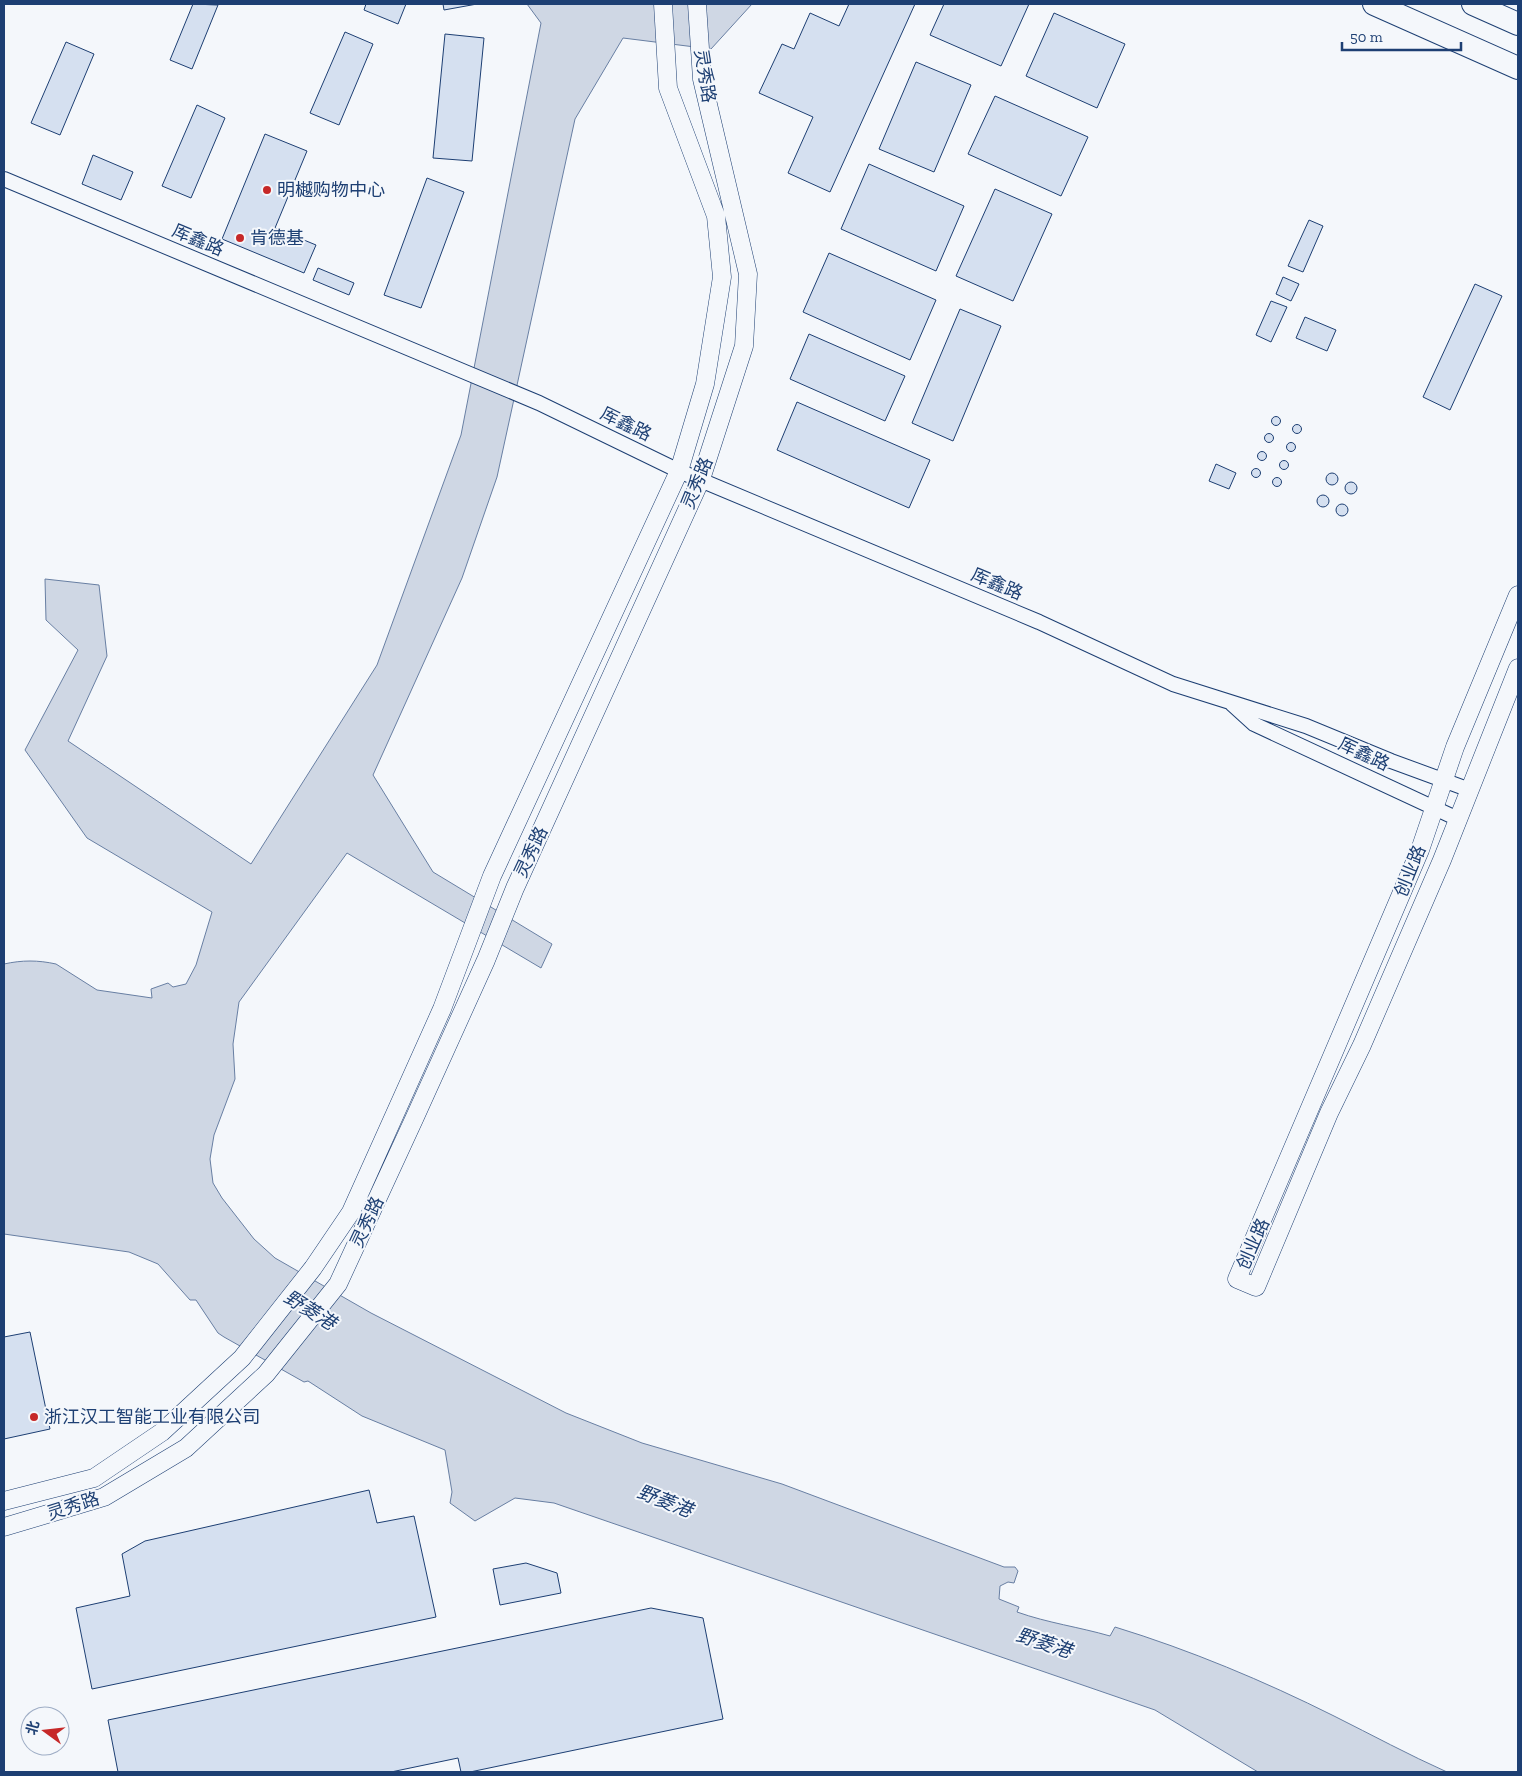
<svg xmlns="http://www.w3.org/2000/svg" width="1522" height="1776" font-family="'Zilla Slab','Noto Sans SC',serif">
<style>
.water{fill:#cfd7e4;stroke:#687fa3}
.building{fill:#d5e0f0;stroke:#1d3f73}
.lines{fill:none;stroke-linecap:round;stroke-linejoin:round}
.minor-casing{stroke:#1d3f73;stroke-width:16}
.tertiary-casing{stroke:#1d3f73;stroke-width:19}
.primary-casing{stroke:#1d3f73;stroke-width:24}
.minor{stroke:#f4f7fb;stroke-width:14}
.tertiary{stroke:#f4f7fb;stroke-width:18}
.primary{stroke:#f4f7fb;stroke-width:22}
.poi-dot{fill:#c62828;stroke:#f4f7fb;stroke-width:2}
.labels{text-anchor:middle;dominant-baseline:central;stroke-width:4;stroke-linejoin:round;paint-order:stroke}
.street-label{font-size:18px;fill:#1d3f73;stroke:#f4f7fb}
.poi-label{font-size:18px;fill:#1d3f73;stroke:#f4f7fb;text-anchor:start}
.water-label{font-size:19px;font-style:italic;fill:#1d3f73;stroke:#f4f7fb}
</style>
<rect width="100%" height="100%" fill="#f4f7fb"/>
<path class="water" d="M527 4H752L711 49 623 38 575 119 497 477 462 578 373 775 433 872 552 944 541 968 347 853 239 1002 233 1044 235 1079 214 1135 210 1159 213 1183 222 1198 254 1239 275 1258 371 1313 566 1413 642 1443 782 1484 1004 1567H1015L1018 1571 1014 1583 1008 1582 1000 1586 999 1599 1019 1607 1017 1612C1048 1623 1079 1627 1110 1636L1115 1627C1190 1650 1264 1681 1334 1716 1372 1735 1409 1755 1447 1772H1258L1155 1710 554 1503 515 1498 475 1521 450 1503 452 1492 445 1450 362 1416 308 1381 304 1382 224 1337 218 1333 196 1300H190L158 1264 129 1252 4 1234V964C22 960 38 960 56 964L97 990 152 998 151 989 168 983 173 987 186 984 196 965 212 912 87 838 25 750 78 650 46 620 45 579 99 585 107 656 68 741 251 864 377 665 461 435 541 23Z"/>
<path class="building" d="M193 4 218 5 192 69 170 60Z
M366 4H406L398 24 364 10Z
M443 4H477L444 10Z
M849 4H915L830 192 788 173 813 117 759 93 782 44 794 49 810 13 839 26Z
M944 4H1029L1001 66 930 35Z
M1054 13 1125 44 1097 108 1026 76Z
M345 32 373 44 339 125 310 113Z
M445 34 484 38 472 161 433 158Z
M66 42 94 54 60 135 31 123Z
M916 62 971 85 934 172 879 149Z
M995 96 1088 137 1061 196 968 154Z
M197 105 225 118 191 198 162 186Z
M265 134 307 151 275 228 316 245 304 273 222 239Z
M93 155 133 172 121 200 82 184Z
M869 164 964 206 936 271 841 229Z
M427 178 464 192 421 308 384 295Z
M995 189 1052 214 1013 301 956 276Z
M1309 220 1323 226 1303 272 1288 266Z
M829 253 936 300 910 360 803 312Z
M318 268 354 283 349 295 313 280Z
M1283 277 1299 284 1291 301 1276 294Z
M1475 284 1502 296 1450 410 1423 397Z
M1271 301 1287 307 1271 342 1256 335Z
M960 309 1001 326 953 441 912 423Z
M1305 317 1336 330 1327 351 1296 338Z
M809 334 905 376 885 421 790 379Z
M797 402 930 460 909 508 777 450Z
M1271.5 421a4.5 4.5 0 1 1 9 0a4.5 4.5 0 1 1-9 0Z
M1292.5 429a4.5 4.5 0 1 1 9 0a4.5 4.5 0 1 1-9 0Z
M1264.5 438a4.5 4.5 0 1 1 9 0a4.5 4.5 0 1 1-9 0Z
M1286.5 447a4.5 4.5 0 1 1 9 0a4.5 4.5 0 1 1-9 0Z
M1257.5 456a4.5 4.5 0 1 1 9 0a4.5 4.5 0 1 1-9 0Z
M1279.5 465a4.5 4.5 0 1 1 9 0a4.5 4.5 0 1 1-9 0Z
M1216 464 1236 473 1229 489 1209 481Z
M1251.5 473a4.5 4.5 0 1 1 9 0a4.5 4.5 0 1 1-9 0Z
M1326 479a6 6 0 1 1 12 0a6 6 0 1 1-12 0Z
M1272.5 482a4.5 4.5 0 1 1 9 0a4.5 4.5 0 1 1-9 0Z
M1345 488a6 6 0 1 1 12 0a6 6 0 1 1-12 0Z
M1317 501a6 6 0 1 1 12 0a6 6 0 1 1-12 0Z
M1336 510a6 6 0 1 1 12 0a6 6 0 1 1-12 0Z
M30 1332 50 1429 4 1439V1337Z
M369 1490 377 1523 414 1516 436 1617 92 1689 76 1608 130 1596 122 1554 145 1541Z
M526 1563 557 1573 561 1593 500 1605 493 1569Z
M651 1608 703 1618 723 1719 470 1772H461L458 1758 391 1772H118L108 1720Z"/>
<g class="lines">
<defs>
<path id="minor" d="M4 179 539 403 679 471 1039 622 1173 684 1306 726 1391 761 1470 790
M1232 704 1254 724 1458 819"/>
<path id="tertiary" d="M1518 595 1455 747 1420 850 1237 1279 1256 1287 1329 1113 1362 1045 1442 860 1518 668
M4 1501 94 1478 162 1432 242 1358 313 1268 351 1212 442 1009 492 876 679 471 705 384 722 277 716 216 668 88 663 4
M4 1527 104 1497 186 1448 266 1374 338 1284 415 1117 486 960 515 888 701 479 744 346 748 274 702 79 697 4"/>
<path id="primary" d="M1374 4 1518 68
M1473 4 1518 24"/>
</defs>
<use href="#minor" class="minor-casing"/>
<use href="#tertiary" class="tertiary-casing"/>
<use href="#primary" class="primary-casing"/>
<use href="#minor" class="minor"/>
<use href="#tertiary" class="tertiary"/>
<use href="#primary" class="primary"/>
</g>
<g class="poi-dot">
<circle cx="267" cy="190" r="5"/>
<circle cx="240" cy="238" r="5"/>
<circle cx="34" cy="1417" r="5"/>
</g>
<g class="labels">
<g class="street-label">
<text transform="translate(705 76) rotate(81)">灵秀路</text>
<text transform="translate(198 240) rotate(23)">厍鑫路</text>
<text transform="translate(626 424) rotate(26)">厍鑫路</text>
<text transform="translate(697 483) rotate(-68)">灵秀路</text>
<text transform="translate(997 584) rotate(23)">厍鑫路</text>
<text transform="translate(1364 754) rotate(25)">厍鑫路</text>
<text transform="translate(531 852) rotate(-65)">灵秀路</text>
<text transform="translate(1410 871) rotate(-68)">创业路</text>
<text transform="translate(367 1222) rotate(-65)">灵秀路</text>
<text transform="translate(1253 1244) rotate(-66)">创业路</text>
<text transform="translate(73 1506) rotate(-18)">灵秀路</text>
</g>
<g class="poi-label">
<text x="277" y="190">明樾购物中心</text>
<text x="250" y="238">肯德基</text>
<text x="44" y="1417">浙江汉工智能工业有限公司</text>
</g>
<g class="water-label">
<text transform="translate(310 1310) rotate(32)">野菱港</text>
<text transform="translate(665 1501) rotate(21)">野菱港</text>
<text transform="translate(1044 1643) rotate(18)">野菱港</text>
</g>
</g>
<rect width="1522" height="1776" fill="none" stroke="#1d3f73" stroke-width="10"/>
<g transform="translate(45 1731) rotate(285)"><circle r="24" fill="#f4f7fb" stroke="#9eadc5"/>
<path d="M0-4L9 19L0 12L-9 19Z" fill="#c62828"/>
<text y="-8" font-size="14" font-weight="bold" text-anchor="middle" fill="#1d3f73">北</text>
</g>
<path d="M1342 42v8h119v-8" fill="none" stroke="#1d3f73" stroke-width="2.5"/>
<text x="1350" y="42" font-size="15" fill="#1d3f73" stroke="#f4f7fb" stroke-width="4" paint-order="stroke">50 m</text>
</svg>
